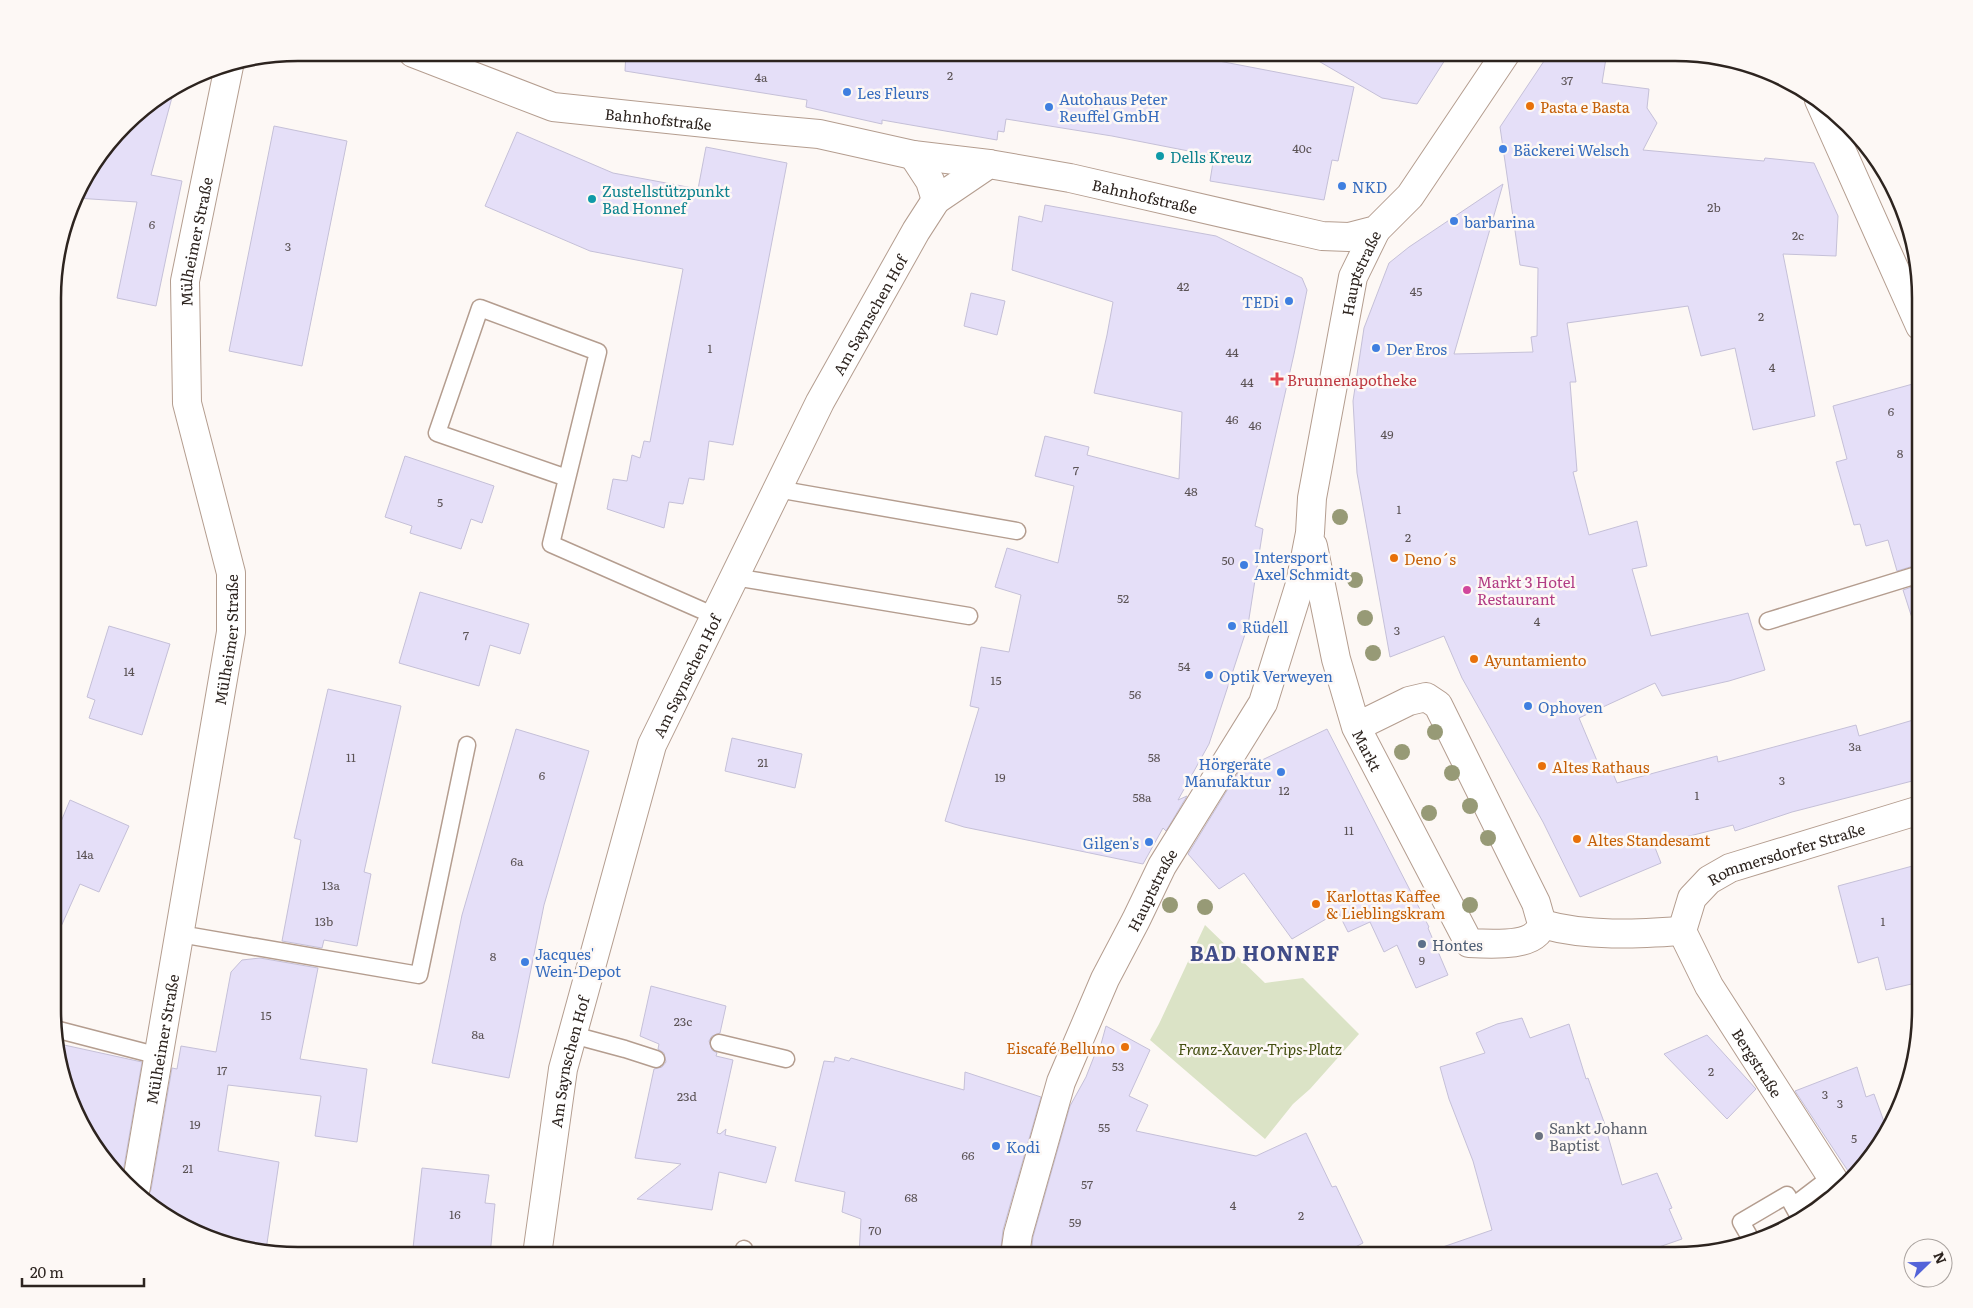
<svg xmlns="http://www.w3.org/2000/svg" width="1973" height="1308" font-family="Literata,serif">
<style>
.green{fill:#dbe3c6}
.building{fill:#e5dff8;stroke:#c5c0d8}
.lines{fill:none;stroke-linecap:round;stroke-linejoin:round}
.lane-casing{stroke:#b49d8f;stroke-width:19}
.street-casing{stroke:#b49d8f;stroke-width:30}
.secondary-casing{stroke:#b49d8f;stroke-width:30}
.lane{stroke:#fff;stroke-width:16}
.street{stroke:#fff;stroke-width:28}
.secondary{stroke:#fff;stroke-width:28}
.tree{fill:#979a76}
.shop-dot{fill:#3f7fe0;stroke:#fdf8f5;stroke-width:2}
.food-dot{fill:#e8710a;stroke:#fdf8f5;stroke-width:2}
.culture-dot{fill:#0f9aa8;stroke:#fdf8f5;stroke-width:2}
.health-dot{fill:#e0444e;stroke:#fdf8f5;stroke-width:2}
.hotel-dot{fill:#d1479c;stroke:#fdf8f5;stroke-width:2}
.service-dot{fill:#5c6f8a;stroke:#fdf8f5;stroke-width:2}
.worship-dot{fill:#6b7280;stroke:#fdf8f5;stroke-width:2}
.labels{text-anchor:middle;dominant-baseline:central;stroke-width:5;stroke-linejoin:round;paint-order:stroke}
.number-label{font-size:12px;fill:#5b5355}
.shop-label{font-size:15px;fill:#366cbe;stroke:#fdf8f5;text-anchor:start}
.food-label{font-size:15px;fill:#c56008;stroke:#fdf8f5;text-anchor:start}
.street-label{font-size:15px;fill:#2d241f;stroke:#fdf8f5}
.culture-label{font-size:15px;fill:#0d838f;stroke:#fdf8f5;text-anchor:start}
.health-label{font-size:15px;fill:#be3a42;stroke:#fdf8f5;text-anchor:start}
.hotel-label{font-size:15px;fill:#b23c85;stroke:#fdf8f5;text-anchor:start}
.service-label{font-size:15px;fill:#4e5e75;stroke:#fdf8f5;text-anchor:start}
.park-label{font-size:15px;font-style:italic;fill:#434e0f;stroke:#fdf8f5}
.worship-label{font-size:15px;fill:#5b616d;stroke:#fdf8f5;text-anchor:start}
.district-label{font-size:20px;font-weight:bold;letter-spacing:1px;fill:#404c88;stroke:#fdf8f5}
.rim{fill:none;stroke:#2d241f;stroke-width:2.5}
</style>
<rect width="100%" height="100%" fill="#fdf8f5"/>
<path class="green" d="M1205 925 1265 983 1303 978 1359 1034 1310 1089 1293 1104 1265 1139 1150 1040 1159 1024Z"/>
<path class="building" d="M626 52H1172L1354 87 1338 161 1332 160 1324 200 1210 181 1214 156 1112 136 1006 119 1004 132 998 131 997 140 882 120V124L806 107 807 100 625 71Z
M1303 52H1450L1417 104 1382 98Z
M1550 52H1607L1602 83 1649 89 1647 108 1657 123 1643 150 1764 161 1765 158 1814 163 1838 216 1836 256 1783 254 1815 416 1753 430 1735 348 1701 356 1688 306 1567 323 1576 382H1570L1577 471 1573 472 1589 535 1637 521 1647 566 1632 569 1651 636 1748 613 1765 670 1729 681 1662 696 1655 683 1579 718 1603 775 1612 771 1617 783 1717 756 1718 762 1856 725 1859 736 1920 718V779L1792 812 1735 831 1733 825 1654 845 1661 863 1580 897 1543 822 1462 678 1444 636 1390 657 1357 473 1353 401 1364 328 1389 263 1409 247 1503 184 1454 354 1533 352 1531 337 1537 336 1538 268 1520 265 1500 127Z
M174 90 151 175 182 181 156 306 117 298 137 202 76 198 78 189 136 114Z
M274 126 347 141 302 366 229 351Z
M517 132 613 173 698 189 706 147 787 163 733 445 709 441 704 480 689 478 683 504 669 502 664 528 607 509 613 479 627 481 632 455 640 458 644 441 650 442 683 269 590 251 485 206Z
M1045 205 1216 236 1302 278 1307 290 1294 354 1255 526 1263 529 1248 625 1209 744 1178 800 1187 796 1166 831 1163 828 1143 864 964 827 945 821 979 708 970 706 981 647 1009 652 1021 595 995 587 1007 548 1058 563 1074 486 1035 476 1045 436 1089 447 1087 455 1179 479 1182 412 1094 393 1107 335 1113 302 1012 270 1019 216 1042 222Z
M971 293 1005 301 997 335 964 326Z
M1920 382V564L1897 571 1888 540 1866 546 1860 524 1854 525 1836 462 1847 459 1833 406Z
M405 456 494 486 482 523 471 519 461 549 410 533 412 526 385 517Z
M1920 584V617L1912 618 1903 590Z
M420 592 529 624 520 654 490 645 479 686 399 663Z
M109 626 170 644 142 735 89 718 95 700 87 697Z
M328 689 401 706 364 872 371 874 357 946 324 940 322 948 282 941 301 840 294 838Z
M516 729 589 751 544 905 509 1078 432 1063 462 915Z
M1327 729 1429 927 1428 928 1448 975 1416 988 1397 945 1384 952 1370 922 1348 932 1338 912 1292 939 1244 873 1219 889 1188 854 1239 771Z
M732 738 802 754 795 788 725 771Z
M70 800 129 826 99 892 80 884 55 940V836Z
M1920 864V982L1886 990 1878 957 1858 963 1838 886Z
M260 958 318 968 300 1059 367 1069 357 1142 315 1136 321 1096 228 1085 218 1151 279 1162 266 1250 220 1243 162 1214 147 1198 151 1190 172 1068 177 1069 181 1046 216 1052 231 972 242 960Z
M651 986 726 1006 720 1033 712 1036 709 1041 712 1050 717 1053 716 1056 733 1060 717 1133 720 1134 726 1129 725 1135 776 1147 766 1183 719 1172 712 1210 637 1199 681 1164 635 1158 654 1069 662 1067 666 1062 664 1053 658 1049 659 1044 640 1036Z
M1522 1018 1530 1038 1569 1024 1586 1079 1588 1078 1604 1122 1622 1185 1657 1173 1672 1208 1669 1209 1682 1239 1636 1255H1435L1434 1250 1492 1230 1473 1161 1449 1099 1440 1067 1485 1053 1476 1033 1497 1024Z
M1106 1026 1150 1050 1129 1096 1148 1105 1136 1131 1256 1156 1306 1133 1332 1187 1336 1186 1363 1243 1340 1255H1031L1033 1237 1070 1106 1086 1077 1095 1054 1098 1055Z
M1707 1035 1756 1089 1727 1119 1664 1054Z
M55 1043 142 1062 123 1172 86 1133Z
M835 1057 849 1061 851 1058 964 1090 965 1072 1041 1097 1003 1230 1000 1255H859L861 1219 842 1212 845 1192 795 1181 824 1061 834 1062Z
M1857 1067 1866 1097 1874 1094 1887 1130 1879 1146 1852 1177 1795 1091Z
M422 1168 489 1175 485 1203 495 1204 490 1255H419L420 1250 413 1248Z"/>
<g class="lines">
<defs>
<path id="lane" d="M567 478 437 433 480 308 598 352 551 544 715 616
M777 489 1017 531
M734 577 969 616
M1768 621 1920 574
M180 934 419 975 467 745
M55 1029 159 1056
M573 1035 625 1049 656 1059
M719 1043 786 1059
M1793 1206 1831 1177
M1752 1241 1741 1222 1787 1195 1801 1220
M744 1249 745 1255"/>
<g id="street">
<path id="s1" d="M413 53 553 107 763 129 819 134 913 155 989 164"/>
<path d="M1819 100 1920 326"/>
<path d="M913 155 930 181 936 200"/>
<path id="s2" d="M1313 546 1336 659 1356 727 1469 943C1486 944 1524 946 1536 934 1539 932 1541 927 1542 924L1536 903 1438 705 1426 697 1409 701 1356 727"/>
<path d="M1542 924C1588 937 1636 934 1682 931"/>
<path id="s3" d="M1682 931 1709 986 1840 1190"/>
<path id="s4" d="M1682 931 1692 898 1709 880 1730 868 1920 810"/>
<path id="s5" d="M136 1187 231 632V573L187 403 185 281 229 66"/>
<path id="s6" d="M1015 1255 1018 1234 1061 1082 1105 979 1136 920 1162 866 1263 703 1300 584 1310 533 1312 498 1353 277 1376 230"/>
</g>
<g id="secondary">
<path id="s7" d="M537 1255 563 1069 652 745 820 402 916 231 936 200 989 164 1070 178 1322 236 1349 237 1376 230 1410 196 1506 53"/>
</g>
</defs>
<use href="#lane" class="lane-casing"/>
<use href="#street" class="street-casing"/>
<use href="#secondary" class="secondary-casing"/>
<use href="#lane" class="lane"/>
<use href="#street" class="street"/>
<use href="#secondary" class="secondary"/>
</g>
<g class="tree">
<circle cx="1340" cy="517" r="8"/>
<circle cx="1355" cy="580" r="8"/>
<circle cx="1365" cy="618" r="8"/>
<circle cx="1373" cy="653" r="8"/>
<circle cx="1435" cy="732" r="8"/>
<circle cx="1402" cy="752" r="8"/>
<circle cx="1452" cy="773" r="8"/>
<circle cx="1470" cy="806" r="8"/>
<circle cx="1429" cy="813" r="8"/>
<circle cx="1488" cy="838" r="8"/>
<circle cx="1170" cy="905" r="8"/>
<circle cx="1470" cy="905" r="8"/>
<circle cx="1205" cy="907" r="8"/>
</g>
<g class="shop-dot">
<circle cx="847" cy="92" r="5"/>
<circle cx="1049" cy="107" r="5"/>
<circle cx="1503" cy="149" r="5"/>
<circle cx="1342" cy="186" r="5"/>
<circle cx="1454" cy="221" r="5"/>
<circle cx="1289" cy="301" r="5"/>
<circle cx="1376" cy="348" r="5"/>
<circle cx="1244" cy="565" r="5"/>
<circle cx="1232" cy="626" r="5"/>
<circle cx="1209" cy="675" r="5"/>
<circle cx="1528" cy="706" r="5"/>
<circle cx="1281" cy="772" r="5"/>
<circle cx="1149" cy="842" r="5"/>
<circle cx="525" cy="962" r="5"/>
<circle cx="996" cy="1146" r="5"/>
</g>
<g class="food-dot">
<circle cx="1530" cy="106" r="5"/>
<circle cx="1394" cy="558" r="5"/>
<circle cx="1474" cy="659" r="5"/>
<circle cx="1542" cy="766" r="5"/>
<circle cx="1577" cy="839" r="5"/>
<circle cx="1316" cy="904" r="5"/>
<circle cx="1125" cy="1047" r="5"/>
</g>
<g class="culture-dot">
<circle cx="1160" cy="156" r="5"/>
<circle cx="592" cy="199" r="5"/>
</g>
<path class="health-dot" d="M1274.5 371.5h5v5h5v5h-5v5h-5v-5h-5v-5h5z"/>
<circle class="hotel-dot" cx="1467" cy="590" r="5"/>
<circle class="service-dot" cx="1422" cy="944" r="5"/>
<circle class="worship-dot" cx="1539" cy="1136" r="5"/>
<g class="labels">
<g class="number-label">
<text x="950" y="75">2</text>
<text x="761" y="77">4a</text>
<text x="1567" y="80">37</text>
<text x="1302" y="148">40c</text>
<text x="1714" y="207">2b</text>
<text x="152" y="224">6</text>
<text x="1798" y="235">2c</text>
<text x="288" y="246">3</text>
<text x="1183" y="286">42</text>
<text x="1416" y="291">45</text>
<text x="1761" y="316">2</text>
<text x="710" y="348">1</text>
<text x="1232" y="352">44</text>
<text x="1772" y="367">4</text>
<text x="1247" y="382">44</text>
<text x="1891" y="411">6</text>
<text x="1232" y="419">46</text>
<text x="1255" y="425">46</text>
<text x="1387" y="434">49</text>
<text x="1900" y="453">8</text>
<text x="1076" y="470">7</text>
<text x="1191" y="491">48</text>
<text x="440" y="502">5</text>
<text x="1399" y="509">1</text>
<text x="1408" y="537">2</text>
<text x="1228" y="560">50</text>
<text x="1123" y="598">52</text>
<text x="1537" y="621">4</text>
<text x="1397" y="630">3</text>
<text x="466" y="635">7</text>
<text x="1184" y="666">54</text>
<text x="129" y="671">14</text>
<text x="996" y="680">15</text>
<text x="1135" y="694">56</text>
<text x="1855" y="746">3a</text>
<text x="351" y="757">11</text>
<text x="1154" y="757">58</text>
<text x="763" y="762">21</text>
<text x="542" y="775">6</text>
<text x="1000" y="777">19</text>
<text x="1782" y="780">3</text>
<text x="1284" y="790">12</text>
<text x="1697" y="795">1</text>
<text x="1142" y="797">58a</text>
<text x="1349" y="830">11</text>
<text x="85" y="854">14a</text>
<text x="517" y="861">6a</text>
<text x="331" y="885">13a</text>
<text x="324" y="921">13b</text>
<text x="1883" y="921">1</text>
<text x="493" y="956">8</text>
<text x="1422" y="960">9</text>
<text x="266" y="1015">15</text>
<text x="683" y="1021">23c</text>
<text x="478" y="1034">8a</text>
<text x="1118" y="1066">53</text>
<text x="222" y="1070">17</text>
<text x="1711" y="1071">2</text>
<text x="1825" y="1094">3</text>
<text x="687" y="1096">23d</text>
<text x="1840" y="1103">3</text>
<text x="195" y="1124">19</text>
<text x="1104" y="1127">55</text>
<text x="1854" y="1138">5</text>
<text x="968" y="1155">66</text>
<text x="188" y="1168">21</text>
<text x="1087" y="1184">57</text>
<text x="911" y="1197">68</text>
<text x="1233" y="1205">4</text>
<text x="455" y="1214">16</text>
<text x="1301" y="1215">2</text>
<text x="1075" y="1222">59</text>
<text x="875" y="1230">70</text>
</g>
<g class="shop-label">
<text x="857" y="92">Les Fleurs</text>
<text x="1059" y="98">Autohaus Peter<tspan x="1059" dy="17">Reuffel GmbH</tspan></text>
<text x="1513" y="149">Bäckerei Welsch</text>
<text x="1352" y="186">NKD</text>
<text x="1464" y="221">barbarina</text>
<text x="1279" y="301" text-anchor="end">TEDi</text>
<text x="1386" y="348">Der Eros</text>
<text x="1254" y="556">Intersport<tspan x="1254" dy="17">Axel Schmidt</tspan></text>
<text x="1242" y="626">Rüdell</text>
<text x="1219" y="675">Optik Verweyen</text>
<text x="1538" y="706">Ophoven</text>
<text x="1271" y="763" text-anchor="end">Hörgeräte<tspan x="1271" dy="17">Manufaktur</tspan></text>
<text x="1139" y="842" text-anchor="end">Gilgen's</text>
<text x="535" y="953">Jacques'<tspan x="535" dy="17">Wein-Depot</tspan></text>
<text x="1006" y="1146">Kodi</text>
</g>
<g class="food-label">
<text x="1540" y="106">Pasta e Basta</text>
<text x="1404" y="558">Deno´s</text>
<text x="1484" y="659">Ayuntamiento</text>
<text x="1552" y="766">Altes Rathaus</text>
<text x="1587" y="839">Altes Standesamt</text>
<text x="1326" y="895">Karlottas Kaffee<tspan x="1326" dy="17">&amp; Lieblingskram</tspan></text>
<text x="1115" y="1047" text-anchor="end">Eiscafé Belluno</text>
</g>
<g class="street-label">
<text stroke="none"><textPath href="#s1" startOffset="256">Bahnhofstraße</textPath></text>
<text stroke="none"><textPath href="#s7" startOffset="1362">Bahnhofstraße</textPath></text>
<text stroke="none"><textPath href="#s5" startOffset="960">Mülheimer Straße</textPath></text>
<text stroke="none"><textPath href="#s6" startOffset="1052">Hauptstraße</textPath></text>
<text stroke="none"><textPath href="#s7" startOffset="1006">Am Saynschen Hof</textPath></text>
<text stroke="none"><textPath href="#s5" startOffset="555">Mülheimer Straße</textPath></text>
<text stroke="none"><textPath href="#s7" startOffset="601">Am Saynschen Hof</textPath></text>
<text stroke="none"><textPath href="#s2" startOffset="212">Markt</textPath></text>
<text stroke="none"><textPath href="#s4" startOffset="141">Rommersdorfer Straße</textPath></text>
<text stroke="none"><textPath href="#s6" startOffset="392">Hauptstraße</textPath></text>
<text stroke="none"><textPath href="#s5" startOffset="150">Mülheimer Straße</textPath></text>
<text stroke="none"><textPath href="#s7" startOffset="196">Am Saynschen Hof</textPath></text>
<text stroke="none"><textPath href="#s3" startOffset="152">Bergstraße</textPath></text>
</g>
<g class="culture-label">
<text x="1170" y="156">Dells Kreuz</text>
<text x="602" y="190">Zustellstützpunkt<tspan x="602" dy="17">Bad Honnef</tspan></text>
</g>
<g class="health-label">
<text x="1287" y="379">Brunnenapotheke</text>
</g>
<g class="hotel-label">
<text x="1477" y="581">Markt 3 Hotel<tspan x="1477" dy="17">Restaurant</tspan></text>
</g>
<g class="service-label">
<text x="1432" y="944">Hontes</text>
</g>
<g class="park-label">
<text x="1260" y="1048">Franz-Xaver-Trips-Platz</text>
</g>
<g class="worship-label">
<text x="1549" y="1127">Sankt Johann<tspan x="1549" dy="17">Baptist</tspan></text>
</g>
<g class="district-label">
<text x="1265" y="952">BAD HONNEF</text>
</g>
</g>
<path d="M0 0H1973V1308H0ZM298 61H1675A237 237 0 0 1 1912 298V1010A237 237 0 0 1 1675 1247H298A237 237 0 0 1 61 1010V298A237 237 0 0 1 298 61Z" fill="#fdf8f5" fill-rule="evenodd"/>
<path class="rim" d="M298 61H1675A237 237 0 0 1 1912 298V1010A237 237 0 0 1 1675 1247H298A237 237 0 0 1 61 1010V298A237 237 0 0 1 298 61Z"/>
<g transform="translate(1928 1263) rotate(67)"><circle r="24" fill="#fdf8f5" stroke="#aaa39f"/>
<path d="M0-4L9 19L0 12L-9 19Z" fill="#5363d9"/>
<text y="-8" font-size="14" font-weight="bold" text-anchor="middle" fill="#2d241f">N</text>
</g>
<path d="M22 1278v8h122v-8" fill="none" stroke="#2d241f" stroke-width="2.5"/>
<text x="30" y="1278" font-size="15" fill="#2d241f" stroke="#fdf8f5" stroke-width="4" paint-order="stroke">20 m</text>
</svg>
